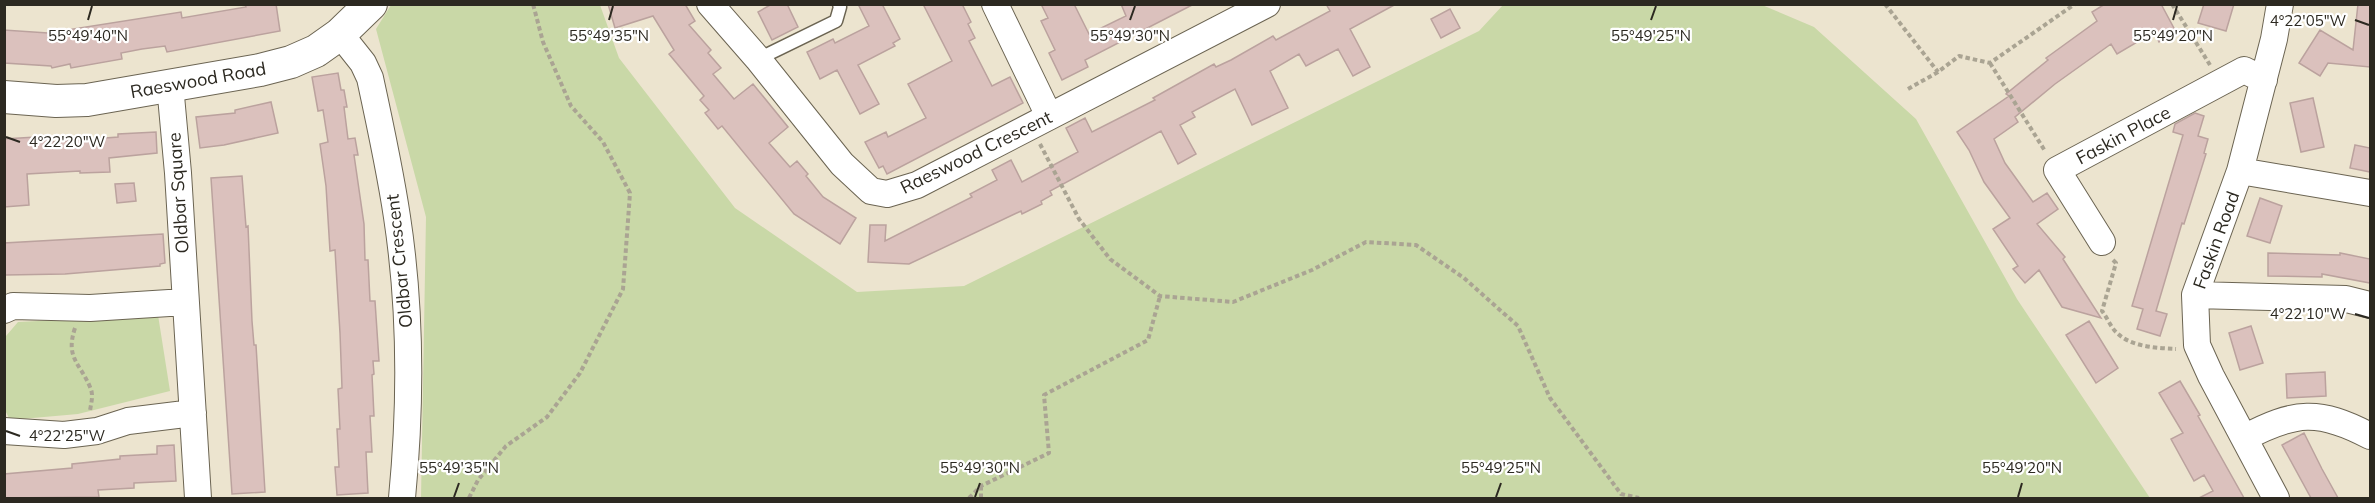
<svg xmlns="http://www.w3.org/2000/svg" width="2375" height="503" font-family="Mulish,sans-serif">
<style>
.green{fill:#c9d8a7}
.building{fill:#dbc1bd;stroke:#bba29e;stroke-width:1.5}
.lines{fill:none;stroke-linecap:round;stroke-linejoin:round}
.service-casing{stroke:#6b6452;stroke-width:15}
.minor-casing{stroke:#6b6452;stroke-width:28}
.tertiary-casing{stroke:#6b6452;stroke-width:34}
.path{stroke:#aaa493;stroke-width:4;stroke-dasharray:4.5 3;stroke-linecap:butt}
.service{stroke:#fff;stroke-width:12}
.minor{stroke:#fff;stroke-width:26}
.tertiary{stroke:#fff;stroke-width:32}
.ticks{fill:none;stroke:#2c2921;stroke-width:2}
.labels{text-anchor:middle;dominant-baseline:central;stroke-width:4.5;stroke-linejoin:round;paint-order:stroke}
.street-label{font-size:18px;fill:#2c2921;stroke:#fff}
.ticks-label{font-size:15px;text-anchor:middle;fill:#2c2921;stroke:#fff;stroke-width:4.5;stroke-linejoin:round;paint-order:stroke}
</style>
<rect width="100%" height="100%" fill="#ece4cf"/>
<path class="green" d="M391 5H600L619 58 735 208 857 292 964 286 1479 31 1503 5H1762L1814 27 1916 119 2017 299 2150 498H421L426 217 376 29Z
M158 315 170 391 78 414 10 420 5 410 6 336 18 322Z"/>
<path class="building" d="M245 4H276L280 31 167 52 165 46 142 49 121 53 122 59 71 68 70 64 52 68 51 66 4 63V30L48 33 181 12 182 18 246 7Z
M608 4H685L695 21 689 25 711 50 708 53 721 68 713 74 734 99 753 84 788 127 769 143 790 167 797 161 808 174 806 176 823 197 856 218 840 244 794 214 722 126 718 129 705 113 709 110 700 100 704 96 669 54 674 50 653 16 615 28Z
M772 4H787L798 27 772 40 758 12Z
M858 4H882L900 39 893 43 895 46 858 65 879 104 860 114 837 70 820 79 807 52 833 39 835 43 869 26Z
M923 4H962L971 22 968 24 975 38 969 41 992 86 1010 77 1023 103 887 174 883 166 879 168 865 142 886 132 888 137 926 118 908 84 952 61Z
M1041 4H1074L1089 34 1126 16 1121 4H1194L1085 60 1088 67 1062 80 1049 53 1055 50 1041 21 1048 18Z
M1326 4H1396L1350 29 1370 67 1353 76 1338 49 1306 66 1299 54 1270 71 1288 108 1252 125 1235 89 1192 112 1195 117 1180 125 1196 154 1178 164 1161 131 1050 191 1052 195 1041 201 1042 204 1022 214 1021 211 909 264 868 262 870 225H886L885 241 972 197 970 194 997 180 992 170 1011 160 1022 182 1078 152 1066 128 1085 118 1092 132 1155 100 1153 98 1214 64 1216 67 1231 60 1273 36 1276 40 1330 11Z
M2105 4H2161L2176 32 2159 42 2154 32 2117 54 2111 44 2055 84 2015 117 2018 122 1994 139 2005 163 2033 202 2047 193 2058 209 2037 224 2065 257 2063 259 2101 318 2062 307 2039 270 2025 283 2013 269 2018 266 1993 229 2010 218 1984 182 1969 150 1957 132 2009 96 2006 94 2048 60 2046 58 2097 21 2092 12Z
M2204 4H2234L2226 31 2198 23Z
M2358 4H2370V67L2328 63 2320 76 2299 63 2320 30 2353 50Z
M1450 9 1460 28 1441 38 1431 19Z
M338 73 341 90H344L347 107H344L348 139 355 138 358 155H354L364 224 365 260H368L370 301H375L379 361H373L374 374 372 375 374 416H370L372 452H366L368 493 337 495 335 467H339L337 429H340L338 389 342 388 340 333 335 250 330 251 326 186 320 144 328 142 323 110 318 111 312 77Z
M2313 98 2324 147 2301 152 2290 103Z
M271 102 278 133 224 145 200 148 196 117 235 113V110Z
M2195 113 2204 116 2198 136 2208 139 2204 153 2206 154 2184 224 2182 223 2156 311 2167 314 2160 336 2137 329 2143 309 2132 306 2183 135 2173 132 2175 124Z
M156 132 157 153 109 158 110 172 80 173V171L27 174 29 205 4 207V139L52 136 53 142 118 137V134Z
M2355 145 2370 148V172L2350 168Z
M242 176 246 227 248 226 252 321 254 345H256L265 492 232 494 211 178Z
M134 183 136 201 117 203 115 184Z
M2260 198 2282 206 2270 243 2247 236Z
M163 234 165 263 160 264V266L65 274 5 275 4 243Z
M2268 253 2340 255V253L2370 259V283L2322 274V277L2268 276Z
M2089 321 2118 368 2096 383 2066 335Z
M2251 326 2263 363 2240 370 2229 333Z
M2325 372 2326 396 2287 398 2286 374Z
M2180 381 2200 415 2198 416 2244 498H2199L2213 491 2204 475 2194 481 2171 439 2183 433 2159 393Z
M2304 433 2322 469 2338 498H2311L2282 445Z
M174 445 176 481 134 483V488L98 490 99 497 4 498V474L72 468V464L120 459V456L157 454V446Z"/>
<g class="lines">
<defs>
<path id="service" d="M758 59 836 21 840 7 839 4"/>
<path id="minor" d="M710 4 758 59 842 164 871 191 887 194 917 185 1267 4
M995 4 1049 116
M340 34 363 63 370 78C380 124 390 170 397 217 411 309 411 405 402 498
M170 85 178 173 198 498
M2240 171 2370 193
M2102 242 2057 170 2244 70 2264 80
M2195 295 2346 299 2370 305
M4 310 13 306 90 308 185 302
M4 431 64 435 97 431 128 421 193 413
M2244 438C2295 411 2319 409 2370 436
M2276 498 2211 376 2197 345 2195 295 2240 171 2274 39 2280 4"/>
<path id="tertiary" d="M4 97 56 101 87 100 260 70 291 62 316 51 340 34 371 4"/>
</defs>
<use href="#service" class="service-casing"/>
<use href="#minor" class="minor-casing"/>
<use href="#tertiary" class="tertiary-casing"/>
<path class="path" d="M1885 4 1938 72
M2172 4 2210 65
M1990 63 2045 151
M1908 89 1938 72 1959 56 1990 63 2075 4
M1040 144 1079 219 1110 259 1160 296 1233 302 1312 270 1366 242 1416 245 1464 278 1518 326 1550 398 1621 494 1639 498
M2113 260 2116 263 2102 311C2107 317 2110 326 2116 332 2130 347 2157 348 2176 349
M75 328C65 358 80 363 90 387 94 395 91 403 90 411
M469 498 478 480 506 446 547 417 580 373 623 289 630 193 603 142 571 106 543 42 533 4
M969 498 981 486 1049 453 1044 395 1148 340 1160 296
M981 498V486"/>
<use href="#service" class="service"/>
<use href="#minor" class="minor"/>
<use href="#tertiary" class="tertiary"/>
</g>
<path class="ticks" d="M88 20 92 6M609 20 613 6M1130 20 1135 6M1651 20 1656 6M2173 20 2177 6M2355 20 2369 25M6 137 20 142M2355 314 2369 318M6 431 20 436M454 497 459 483M975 497 980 483M1496 497 1501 483M2018 497 2022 483"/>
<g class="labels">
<g class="street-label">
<text transform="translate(198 80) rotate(-10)">Raeswood Road</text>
<text transform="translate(2123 135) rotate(-28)">Faskin Place</text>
<text transform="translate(976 152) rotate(-26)">Raeswood Crescent</text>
<text transform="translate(178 193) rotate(-94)">Oldbar Square</text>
<text transform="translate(2216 240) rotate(-70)">Faskin Road</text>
<text transform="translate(399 261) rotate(-96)">Oldbar Crescent</text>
</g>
</g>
<g class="ticks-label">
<text x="2308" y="26">4°22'05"W</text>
<text x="88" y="41">55°49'40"N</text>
<text x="609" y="41">55°49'35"N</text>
<text x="1130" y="41">55°49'30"N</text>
<text x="1651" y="41">55°49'25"N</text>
<text x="2173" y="41">55°49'20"N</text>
<text x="67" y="147">4°22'20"W</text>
<text x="2308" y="319">4°22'10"W</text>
<text x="67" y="441">4°22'25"W</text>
<text x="459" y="473">55°49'35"N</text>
<text x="980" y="473">55°49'30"N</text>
<text x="1501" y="473">55°49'25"N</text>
<text x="2022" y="473">55°49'20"N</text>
</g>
<rect width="2375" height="503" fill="none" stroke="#2c2921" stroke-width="12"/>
</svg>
